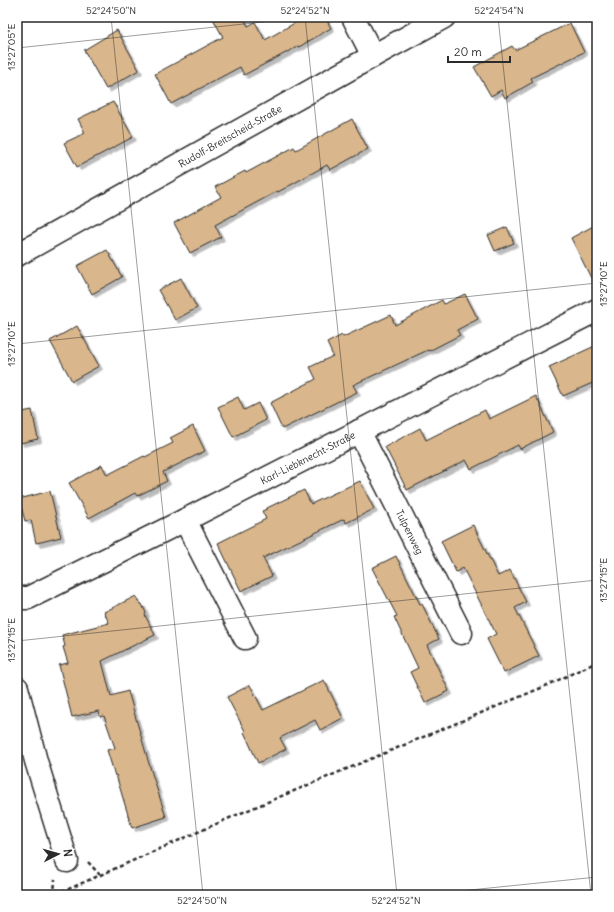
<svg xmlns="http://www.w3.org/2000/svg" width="614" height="912" font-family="Delius,sans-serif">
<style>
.building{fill:#d9b68b;stroke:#2b2b2b;filter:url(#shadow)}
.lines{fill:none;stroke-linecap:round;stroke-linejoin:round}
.minor-casing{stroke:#2b2b2b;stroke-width:25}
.path{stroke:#2b2b2b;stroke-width:2.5;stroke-dasharray:4 3;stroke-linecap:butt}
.minor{stroke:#fff;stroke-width:22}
.ticks{fill:none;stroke:#2b2b2b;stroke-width:1;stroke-opacity:0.45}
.labels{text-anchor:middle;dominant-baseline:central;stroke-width:3;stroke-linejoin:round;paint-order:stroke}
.street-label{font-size:10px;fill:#2b2b2b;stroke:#fff}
.neatline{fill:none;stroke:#2b2b2b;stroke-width:1.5}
.ticks-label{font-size:10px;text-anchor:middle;fill:#2b2b2b}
</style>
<defs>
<filter id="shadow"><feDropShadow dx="3.5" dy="3.5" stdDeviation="0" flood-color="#0004"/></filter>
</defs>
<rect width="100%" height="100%" fill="#fff"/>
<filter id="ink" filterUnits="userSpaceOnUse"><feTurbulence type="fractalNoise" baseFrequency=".025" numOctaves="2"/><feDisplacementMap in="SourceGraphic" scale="8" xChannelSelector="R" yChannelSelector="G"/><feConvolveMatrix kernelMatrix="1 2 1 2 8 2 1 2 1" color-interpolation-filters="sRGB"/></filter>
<g filter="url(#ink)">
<path class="building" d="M212 17H243L248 26 255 22 265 40 305 17H325L331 28 299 47V46L244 75 240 67 171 104 155 74 223 37Z
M570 23 584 52 531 78 533 82 505 98 501 90 491 96 474 67 512 46 515 50Z
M117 30 139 70 106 89 84 50Z
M113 102 133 137 77 167 64 143 85 133 78 119Z
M352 119 368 149 330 170 327 165 278 192V191L215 225 221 237 190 253 174 223 221 197 215 187 245 171 246 173 294 147 296 150Z
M597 224V290L571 238Z
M507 227 514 243 495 251 488 235Z
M107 250 122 277 92 294 77 266Z
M181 278 197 308 175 320 158 290Z
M465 294 478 319 457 330 460 335 429 351 428 350 353 385 357 392 282 429 270 403 316 379 310 367 333 356 327 343 342 335 343 337 391 315 395 325 442 300 444 304Z
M77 326 99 366 72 381 50 341Z
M597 345V381L563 396 549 367Z
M536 396 553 432 520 449 518 445 471 469 466 460 407 490 385 447 420 428 426 440 485 410 489 419Z
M238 397 244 410 258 403 266 420 233 437 218 407Z
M32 410 38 439 20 443 17 430V413Z
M193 426 205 451 163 472 167 481 137 496 135 493 89 518 69 483 102 465 107 475 144 456 145 457 173 443 170 438Z
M360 481 374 509 346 523 344 519 263 558 272 576 241 591 218 543 266 519 262 511 267 509V508L304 490 311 504Z
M50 491 61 537 41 542 36 543 31 520 25 521 19 499Z
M473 525 498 576 510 570 526 602 515 608 539 656 504 673 487 639 496 634 463 568 456 572 441 541Z
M396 556 420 604H422L439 639 427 645 449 691 425 703 410 672 418 668 394 617 397 616 372 568Z
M136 596 139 603 142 604 146 613 145 615 155 635 102 661 111 696 128 691 150 767 166 817 132 828 116 775 115 776 107 750 115 748 104 716 100 717 99 711 72 717 59 665 68 663 63 647 65 646 62 635 109 623 104 612Z
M324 680 343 718 320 730 315 720 280 738 286 749 258 763 244 732 245 731 227 697 250 685 263 710Z"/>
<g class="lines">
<defs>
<g id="minor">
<path d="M353 17 373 56"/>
<path id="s1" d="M17 255 373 56 444 17"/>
<path id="s2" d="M359 431 461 633"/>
<path d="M185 520 245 638"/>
<path id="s3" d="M17 598H28L185 520 597 310"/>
<path d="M17 688 36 761 67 861"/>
</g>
</defs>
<use href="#minor" class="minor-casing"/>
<path class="path" d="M88 862 100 875
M54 895 55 879
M55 895 241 813 541 688 597 662"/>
<use href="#minor" class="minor"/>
</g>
</g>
<path class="ticks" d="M111 17 203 895M305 17 397 895M498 17 591 895M17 48 310 17M17 344 597 283M17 641 597 580M421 895 597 877"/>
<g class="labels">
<g class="street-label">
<text stroke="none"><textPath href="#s1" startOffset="244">Rudolf-Breitscheid-Straße</textPath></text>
<text stroke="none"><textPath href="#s3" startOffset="324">Karl-Liebknecht-Straße</textPath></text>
<text stroke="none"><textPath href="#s2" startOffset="113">Tulpenweg</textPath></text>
</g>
</g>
<rect width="614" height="912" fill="none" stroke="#fff" stroke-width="44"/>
<g transform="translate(58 854) rotate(84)" stroke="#ffffff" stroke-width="3" paint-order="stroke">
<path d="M0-3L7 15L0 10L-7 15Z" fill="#2b2b2b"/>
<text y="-6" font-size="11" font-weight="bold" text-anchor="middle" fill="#2b2b2b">N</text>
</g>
<path d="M448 56v6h62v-6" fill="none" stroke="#2b2b2b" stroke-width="2"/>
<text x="454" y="56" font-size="12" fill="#2b2b2b" stroke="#ffffff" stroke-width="3" paint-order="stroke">20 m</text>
<rect x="22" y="22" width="570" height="868" class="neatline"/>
<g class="ticks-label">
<text x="111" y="14">52°24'50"N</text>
<text x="305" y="14">52°24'52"N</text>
<text x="499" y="14">52°24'54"N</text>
<text transform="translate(11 47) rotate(-90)" y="4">13°27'05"E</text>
<text transform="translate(603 284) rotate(-90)" y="4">13°27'10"E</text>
<text transform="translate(11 344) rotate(-90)" y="4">13°27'10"E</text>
<text transform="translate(603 580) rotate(-90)" y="4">13°27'15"E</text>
<text transform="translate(11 640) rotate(-90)" y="4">13°27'15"E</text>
<text x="202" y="904">52°24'50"N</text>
<text x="396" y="904">52°24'52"N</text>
</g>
</svg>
